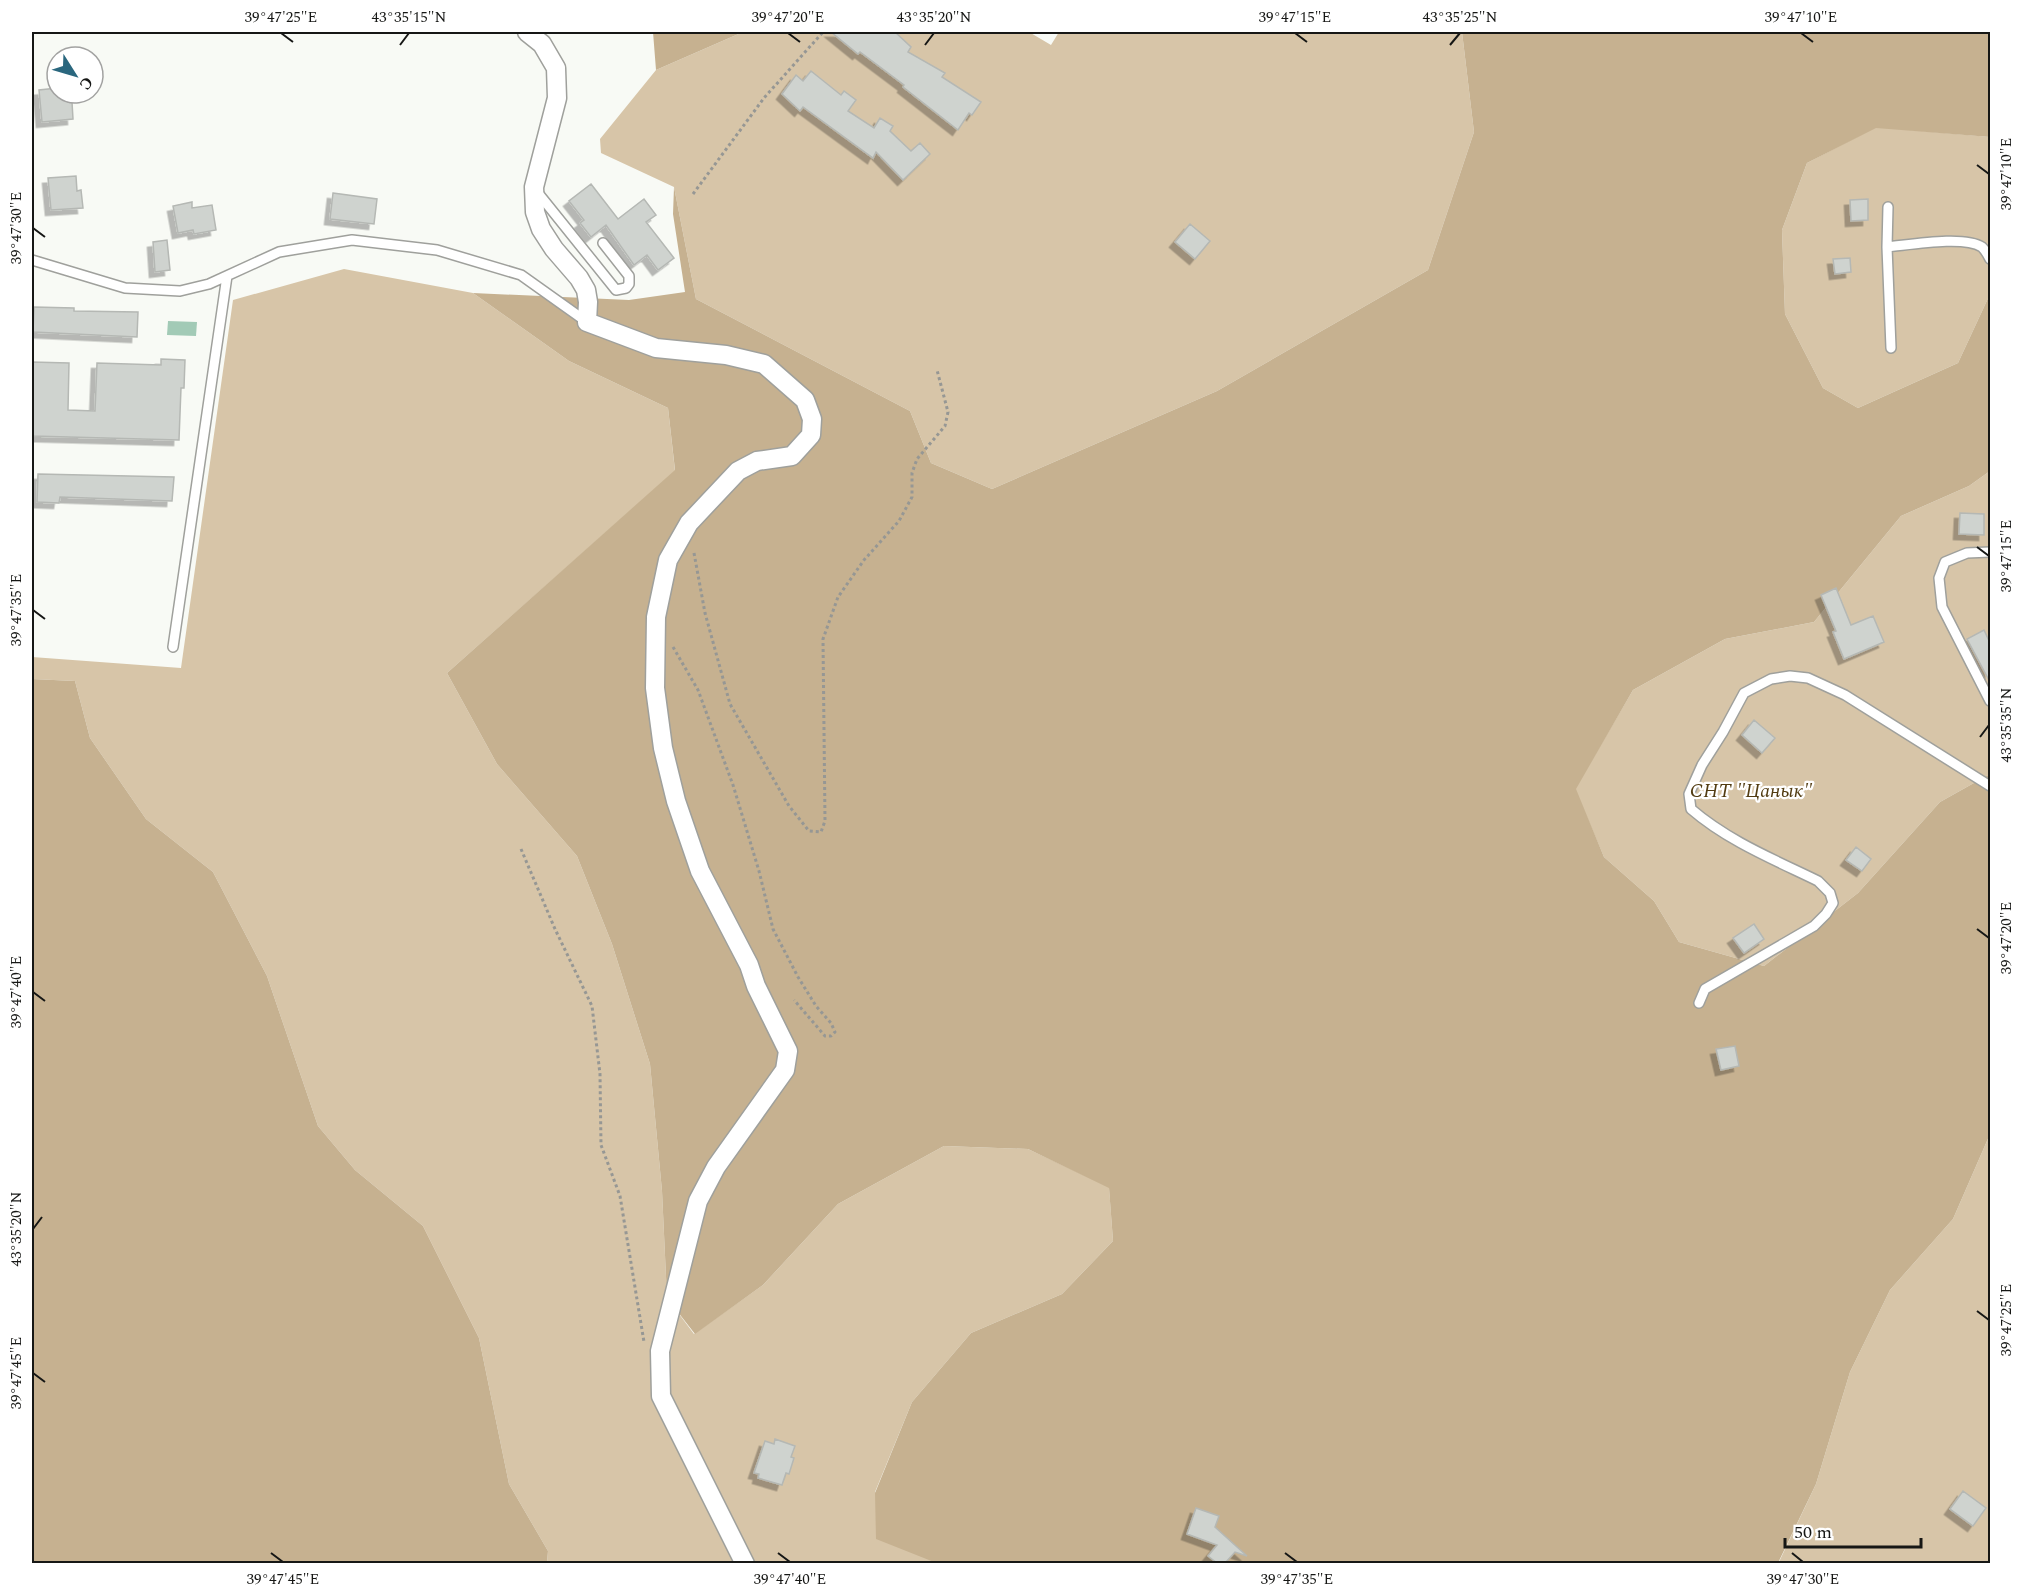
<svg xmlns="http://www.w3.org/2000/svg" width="2022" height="1595" font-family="Spectral,serif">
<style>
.green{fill:#d7c5a8}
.forest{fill:#c6b190}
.water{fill:#a2cab6}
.building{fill:#cfd3cf;stroke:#b5b8b4;stroke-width:1.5;filter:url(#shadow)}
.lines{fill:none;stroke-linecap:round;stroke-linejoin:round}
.service-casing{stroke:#9fa09c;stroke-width:12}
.minor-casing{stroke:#9fa09c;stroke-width:21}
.path{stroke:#969794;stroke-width:3;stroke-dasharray:3 3;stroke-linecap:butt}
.service{stroke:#fff;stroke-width:9}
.minor{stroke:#fff;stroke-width:18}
.ticks{fill:none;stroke:#161715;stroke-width:2}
.labels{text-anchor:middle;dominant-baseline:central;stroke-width:4.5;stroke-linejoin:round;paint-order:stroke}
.park-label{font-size:20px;font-style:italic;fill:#523c12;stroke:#fff}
.neatline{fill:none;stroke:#161715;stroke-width:2}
.ticks-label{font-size:15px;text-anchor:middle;fill:#161715}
</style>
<defs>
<filter id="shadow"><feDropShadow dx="-5.5" dy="5.5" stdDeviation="0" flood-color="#0004"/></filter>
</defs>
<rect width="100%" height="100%" fill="#f8faf5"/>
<path class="green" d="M743 32H1029L1051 45 1059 32H1462L1474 132 1428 270 1217 391 992 489 931 463 910 411 696 299 674 187 601 153 600 139 656 70Z
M1876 127 1990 137V294L1958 363 1858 408 1823 388 1785 314 1782 230 1807 163Z
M344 269 473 293 569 361 668 408 675 471 447 673 497 764 577 856 612 944 650 1064 662 1191 667 1298 694 1334 763 1285 838 1204 944 1146 1028 1149 1109 1187 1113 1241 1062 1294 971 1333 912 1402 875 1492 939 1563H547L548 1551 509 1484 479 1338 423 1226 355 1170 318 1126 267 976 213 872 146 819 90 738 75 681 32 679V657L181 668 233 300Z
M1990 471V774L1940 802 1858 893 1764 966 1679 942 1654 901 1604 857 1575 789 1633 690 1725 639 1814 622 1901 516 1969 486Z
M1990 1134V1563L1778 1564 1816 1484 1850 1372 1890 1290 1953 1219Z"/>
<path class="forest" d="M653 32H743L656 70Z
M1462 32H1990V137L1876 128 1807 163 1782 230 1785 314 1823 388 1858 408 1958 363 1990 294V471L1969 486 1901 516 1814 622 1725 639 1633 690 1576 789 1604 857 1654 901 1679 942 1764 966 1858 893 1940 802 1990 774V1134L1953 1219 1890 1290 1850 1372 1816 1484 1778 1563 939 1564 876 1539 875 1493 912 1402 971 1333 1062 1294 1113 1241 1109 1188 1028 1149 944 1146 838 1204 763 1285 695 1334 667 1298 662 1191 650 1064 612 944 577 856 497 764 447 673 675 470 668 408 569 361 473 293 629 300 685 292 673 214 674 187 696 299 910 411 931 463 992 489 1217 391 1428 270 1474 132Z
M32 679 75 681 90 738 146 819 213 872 267 976 318 1126 355 1170 423 1226 479 1338 509 1484 548 1551 547 1563H32Z"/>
<path class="water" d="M168 321 197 322 196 336 167 335Z"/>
<path class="building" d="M831 32H895L911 47 908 52 945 73 942 77 981 102 972 115 969 113 958 130 903 87 904 85 860 52 858 54Z
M811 71 841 95 844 91 856 100 848 111 874 128 880 118 893 126 890 131 911 151 920 143 930 154 903 180 876 152 873 158 803 107 800 111 782 94 796 75 803 81Z
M57 88V93H67L68 102H72L73 119 42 122 39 90Z
M76 176 77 191 81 190 83 208 51 210 48 178Z
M591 184 618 219 644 199 656 215 646 222 674 258 658 270 647 255 634 265 606 225 591 237 580 223 584 220 569 201Z
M333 193 377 199 374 224 330 219Z
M1868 199V220L1851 221 1850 200Z
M192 202V208L212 205 216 230 194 234 193 230 178 233 173 206Z
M1190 224 1210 241 1195 259 1175 242Z
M167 240 170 270 155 272 153 242Z
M1850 258 1851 272 1835 274 1833 259Z
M34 307 74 308V311L138 312 137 337 33 332Z
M161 359 185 360 184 388H181L179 440 32 436V362L69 363 68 410 95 411 97 363 161 365Z
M38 474 174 477 172 501 60 497 59 503 37 502Z
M1960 513 1984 514V535L1959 534Z
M1836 588 1851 625 1873 616 1884 642 1844 659 1833 632 1836 631 1821 595Z
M1984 630 1990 643V682L1967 639Z
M1754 720 1775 738 1762 753 1742 735Z
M1856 847 1871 859 1862 871 1846 860Z
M1754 924 1764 939 1744 953 1733 938Z
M1735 1046 1739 1066 1721 1070 1716 1049Z
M775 1439 795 1446 791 1457 794 1458 789 1474 786 1473 782 1485 758 1478 759 1474 754 1473 765 1441 774 1444Z
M1963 1491 1986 1508 1973 1526 1950 1509Z
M1196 1508 1219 1516 1215 1527 1247 1556 1235 1552 1225 1563H1217L1208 1556 1217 1545 1187 1534Z"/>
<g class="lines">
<defs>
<path id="service" d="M538 193 616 290 626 288 629 284V276L603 243
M1888 207 1887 247 1891 348
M1887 247C1909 245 1964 235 1982 247 1985 250 1988 255 1990 259
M32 260 125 288 180 291 209 284 279 252 352 240 437 250 521 275 587 322
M1990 552 1967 553 1945 562 1939 578 1942 607 1990 701
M173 647 227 276
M1699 1003 1705 989 1814 926 1826 914 1833 903 1830 893 1818 881C1775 860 1728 841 1691 809L1689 794 1702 765 1723 732 1744 693 1771 679 1790 676 1808 678 1845 695 1990 786"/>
<path id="minor" d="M527 32 542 44 556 68 557 98 534 187 535 212 541 229 554 249 579 278 586 290 588 302 587 322 656 348 726 355 764 364 805 400 812 419 811 435 792 456 757 461 738 471 689 523 668 560 656 617 655 688 663 748 676 801 700 871 749 965 756 986 788 1051 785 1070 716 1167 698 1201 660 1351 661 1396 745 1564"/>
</defs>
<use href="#service" class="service-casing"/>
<use href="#minor" class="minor-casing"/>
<path class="path" d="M693 194 764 98 823 32
M694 553 705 613 730 704 789 806 809 831 821 832 825 821 823 639 838 597 864 560 899 521 912 497V473L917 459 945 426 948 412 937 370
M673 647 698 690 733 785 759 871 773 929 798 977 816 1006 831 1023 835 1032 831 1036H825L794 1000
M521 849 555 929 592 1006 600 1074 601 1145 620 1196 644 1342"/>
<use href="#service" class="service"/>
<use href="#minor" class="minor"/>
</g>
<path class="ticks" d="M281 33 293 42M788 33 800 42M1295 33 1307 42M1801 33 1813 42M400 45 409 33M925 45 934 33M1450 45 1460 33M1977 165 1989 174M33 228 45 237M1977 547 1989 556M33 610 45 619M1980 737 1989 725M1977 929 1989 938M33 992 45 1001M33 1229 42 1217M1977 1311 1989 1320M33 1373 45 1382M271 1553 283 1562M778 1553 790 1562M1285 1553 1297 1562M1792 1553 1803 1562"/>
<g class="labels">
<g class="park-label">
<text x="1751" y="791">СНТ "Цанык"</text>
</g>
</g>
<rect width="2022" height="1595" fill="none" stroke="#ffffff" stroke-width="66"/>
<g transform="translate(75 75) rotate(127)"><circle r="28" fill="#ffffff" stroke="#a2a2a1" stroke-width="1.5"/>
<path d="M0-4.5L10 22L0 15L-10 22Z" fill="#2a677e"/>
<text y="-9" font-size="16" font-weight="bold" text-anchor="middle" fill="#161715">С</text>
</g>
<path d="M1785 1538v9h136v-9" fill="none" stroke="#161715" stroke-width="3"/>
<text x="1794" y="1538" font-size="18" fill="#161715" stroke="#ffffff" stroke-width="4.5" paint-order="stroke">50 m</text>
<rect x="33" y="33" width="1956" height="1529" class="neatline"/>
<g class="ticks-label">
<text x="281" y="22">39°47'25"E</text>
<text x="409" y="22">43°35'15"N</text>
<text x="788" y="22">39°47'20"E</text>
<text x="934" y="22">43°35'20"N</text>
<text x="1295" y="22">39°47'15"E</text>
<text x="1460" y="22">43°35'25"N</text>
<text x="1801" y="22">39°47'10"E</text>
<text transform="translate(2006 174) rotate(-90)" y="5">39°47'10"E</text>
<text transform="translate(16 228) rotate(-90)" y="5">39°47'30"E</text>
<text transform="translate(2006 556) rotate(-90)" y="5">39°47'15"E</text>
<text transform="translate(16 610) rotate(-90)" y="5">39°47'35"E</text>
<text transform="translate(2006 725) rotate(-90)" y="5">43°35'35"N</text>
<text transform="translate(2006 938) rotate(-90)" y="5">39°47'20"E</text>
<text transform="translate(16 992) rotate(-90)" y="5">39°47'40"E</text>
<text transform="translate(16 1229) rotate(-90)" y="5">43°35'20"N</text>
<text transform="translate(2006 1320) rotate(-90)" y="5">39°47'25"E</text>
<text transform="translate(16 1373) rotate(-90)" y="5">39°47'45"E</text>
<text x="283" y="1584">39°47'45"E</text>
<text x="790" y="1584">39°47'40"E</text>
<text x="1297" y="1584">39°47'35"E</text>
<text x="1803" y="1584">39°47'30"E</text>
</g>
</svg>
